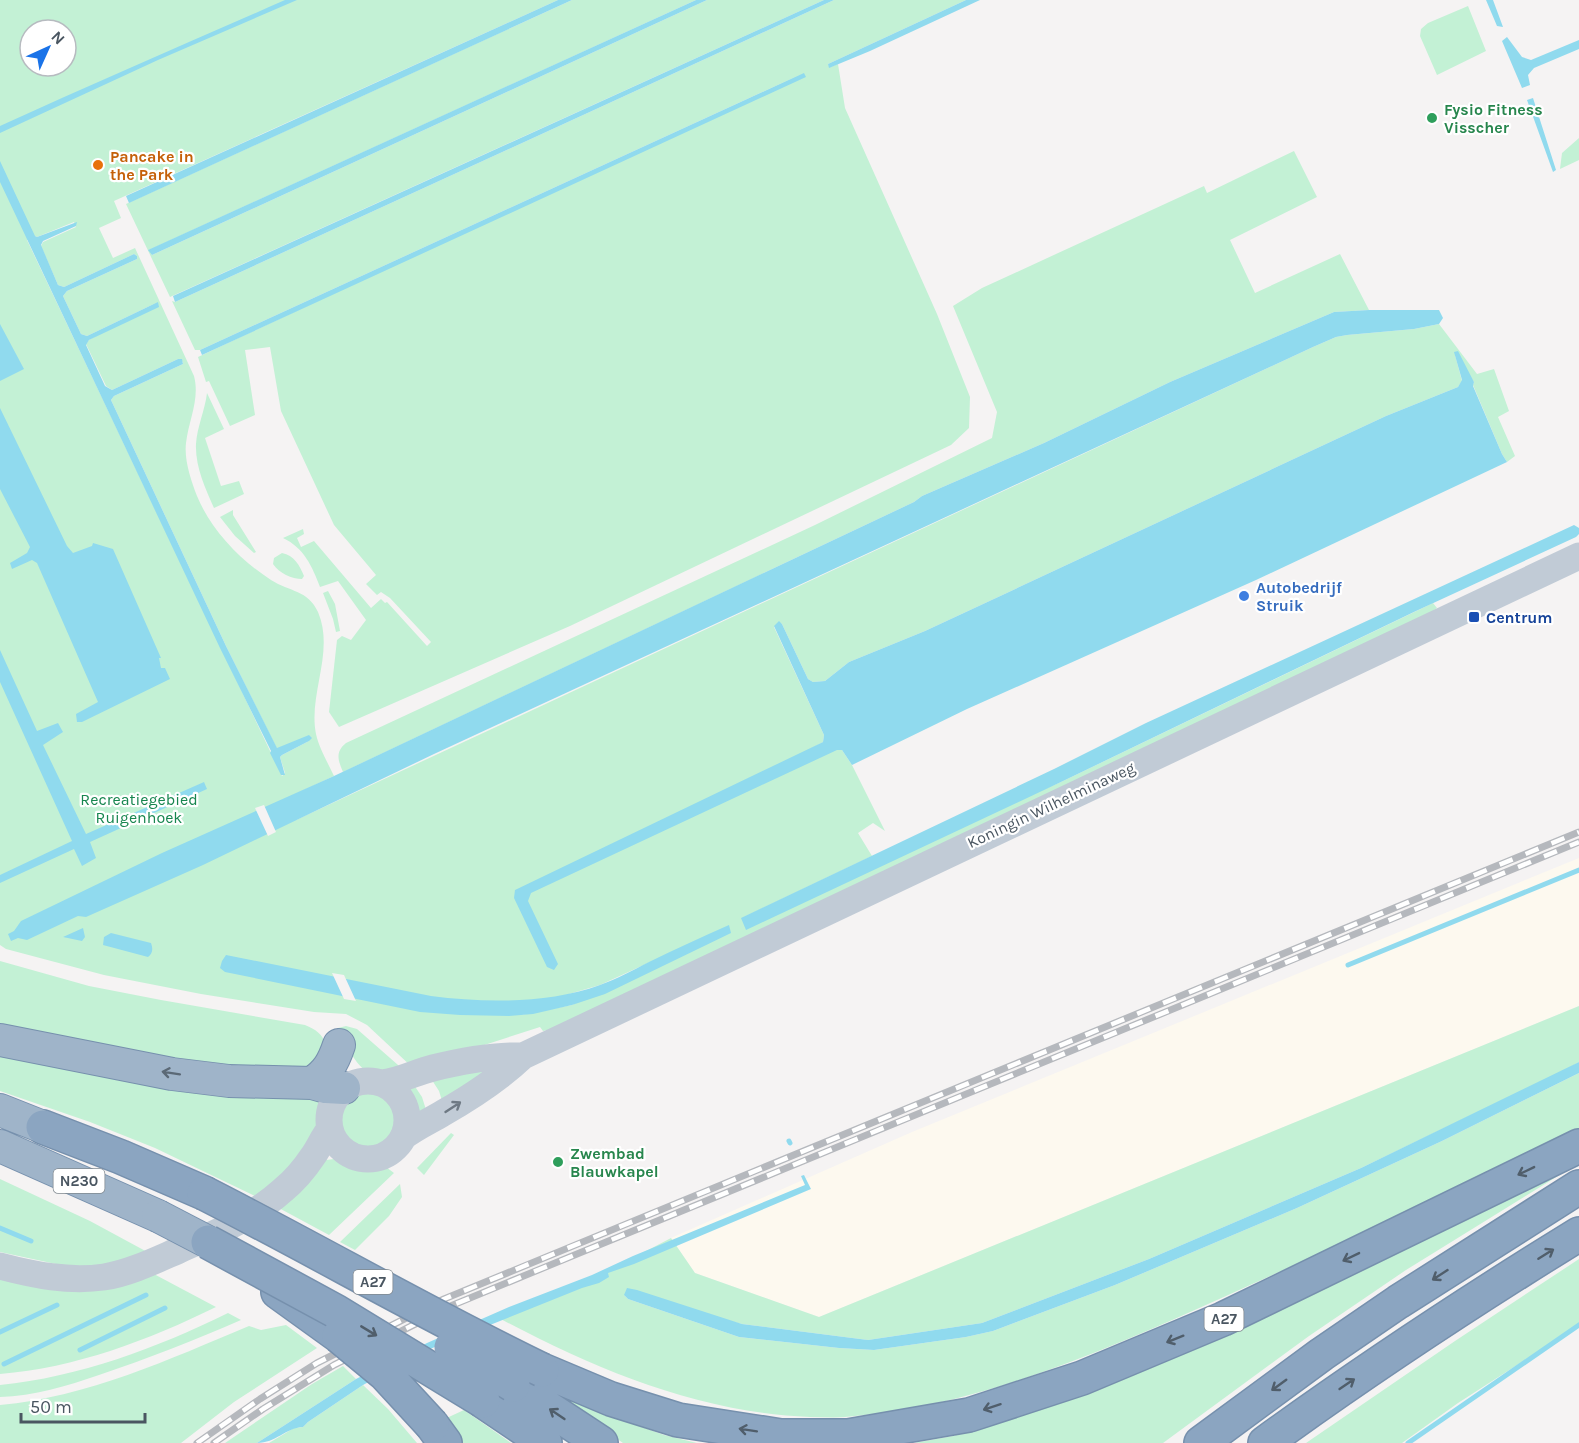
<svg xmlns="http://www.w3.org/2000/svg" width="1579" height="1443" font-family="Karla,sans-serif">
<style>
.commercial{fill:#fdf9ef}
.green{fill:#c3f1d5;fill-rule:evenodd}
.water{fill:#90daee}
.pier{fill:#f5f3f3}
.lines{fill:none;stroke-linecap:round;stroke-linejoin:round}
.stream{stroke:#90daee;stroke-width:5}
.trunk-casing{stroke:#7690ad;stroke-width:34}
.motorway-casing{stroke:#7690ad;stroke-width:36}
.secondary{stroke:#c1cbd6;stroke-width:27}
.trunk{stroke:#9fb4c9;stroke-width:32}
.motorway{stroke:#8ba5c1;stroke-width:33}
.rail-casing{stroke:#b5b8bd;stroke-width:7}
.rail{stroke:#fff;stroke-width:4.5;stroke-dasharray:14;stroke-linecap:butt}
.trunk-bridge-casing{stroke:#7690ad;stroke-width:34;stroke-linecap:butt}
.motorway-bridge-casing{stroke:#7690ad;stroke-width:36;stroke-linecap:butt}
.trunk-bridge{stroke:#9fb4c9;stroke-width:32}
.motorway-bridge{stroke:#8ba5c1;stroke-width:33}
.oneway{stroke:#5b6976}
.oneway2{stroke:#6e7984}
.oneway3{stroke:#505e6b}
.leisure-dot{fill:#2e9e5b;stroke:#fff;stroke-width:2}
.food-dot{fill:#e8710a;stroke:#fff;stroke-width:2}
.shop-dot{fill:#3f7fe0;stroke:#fff;stroke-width:2}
.transit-dot{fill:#1a4fb4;stroke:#fff;stroke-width:2}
.labels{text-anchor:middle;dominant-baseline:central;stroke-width:4.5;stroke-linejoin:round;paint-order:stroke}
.shield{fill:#fff;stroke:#808990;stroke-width:1.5}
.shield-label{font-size:15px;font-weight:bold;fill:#4a5661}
.leisure-label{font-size:16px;font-weight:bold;fill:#27864d;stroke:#fff;text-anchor:start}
.food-label{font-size:16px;font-weight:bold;fill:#c56008;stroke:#fff;text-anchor:start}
.shop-label{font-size:16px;font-weight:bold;fill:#366cbe;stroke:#fff;text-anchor:start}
.transit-label{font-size:16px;font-weight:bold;fill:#164399;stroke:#fff;text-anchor:start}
.park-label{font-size:16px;fill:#17864f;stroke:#fff}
.street-label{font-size:16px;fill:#4a5661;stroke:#fff}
</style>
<rect width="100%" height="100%" fill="#f5f3f3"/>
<path class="commercial" d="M1579 858V1006L819 1317 695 1273 671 1238 912 1132Z"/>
<path class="green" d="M0 0H558L114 201 121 218 99 228 113 258 135 248 194 376C200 399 189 419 186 443 184 460 191 480 197 496 211 530 240 560 271 580 290 592 308 590 318 612 335 652 308 694 316 734 319 748 328 763 334 776L287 798 296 820 1313 347 1336 337 1347 335 1414 329 1439 324 1477 374 1494 369 1509 411 1498 417 1515 456 1507 462 1502 454 1473 385 1474 382 1455 355 1462 381 1458 387 1386 416 925 631 849 662 825 681 813 682 808 679 782 624 779 622 774 627 824 735 823 742 810 749 842 750 852 765 885 831 873 823 858 833 872 856 742 918 1061 782 1433 603 1437 608 1422 619 574 1024 543 1031 540 1027 413 1068 367 1025 346 1014 314 1012 201 994 104 975 6 949 0 945ZM30 30H66V66H30ZM74 222 76 227 43 242 41 246 58 285 64 287 134 254 137 256V259L67 291 63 296 81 334 87 336 156 303 89 340 86 344 106 386 112 390 178 359 183 362V364L114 396 111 400 226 646 277 749 309 741 282 755 280 757 285 773 282 776 27 240 35 236 37 237ZM729 926 572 1005 521 1015 569 994 600 985Z
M572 0H696L149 250 152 255 707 0H824L170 297 126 204Z
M834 0H966L828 64 830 67 838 64 845 108 937 314 970 397 969 428 951 445 570 626 339 727 329 712 337 640 342 636 351 640 366 620 338 581 320 587C312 566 304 548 283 538L303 529 304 534 297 538 301 547 314 541 371 608 381 599 385 603 387 602 427 646 431 642 390 598 381 592 377 595 366 584 376 575 334 525 281 411 270 347 245 350 255 415 230 426 209 381 206 382 198 357 804 73 200 350H195L172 301 175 302Z
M1468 6 1486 51 1437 75 1420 36 1421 29 1428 23Z
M1579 138V160L1560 169 1562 153Z
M1294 151 1317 197 1230 240 1255 293 1340 254 1369 310 1334 312 1170 382 1044 443 922 496 914 502 343 772C338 760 335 752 346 743L815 525 992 438 997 412 953 306 982 288 1204 186 1207 193Z
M207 393 224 429 205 438 221 486 239 481 244 494 214 508C205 488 195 466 196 444 197 427 205 410 207 393Z
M233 510V515L256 552 254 553 235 536 220 517Z
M282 553C294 555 300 566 304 576L302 579C292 579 279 573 273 564L274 558Z
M328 591 335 604 340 631 336 632 333 619 323 593Z
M0 961 89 986 161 1000 305 1025C316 1030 322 1033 326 1045L311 1072 237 1071 0 1033Z
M1579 1006V1062L1565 1070 1361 1168 1149 1259 982 1323 868 1340 742 1324 624 1295 628 1299 739 1337 839 1348 874 1350 966 1337 993 1331 1115 1285 1297 1208 1442 1141 1579 1073V1130C1462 1187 1345 1243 1226 1296 1105 1350 979 1407 845 1417 834 1418 822 1417 810 1417 699 1413 594 1369 497 1317L610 1270 671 1238 695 1273 819 1317Z
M346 1026 357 1029 406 1072C398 1074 389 1077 382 1077 358 1076 347 1045 338 1028Z
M0 1054 327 1093 322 1114V1127L316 1139 259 1198 155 1148 90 1122 0 1091Z
M495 1067 444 1107 439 1091 428 1074Z
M412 1082 422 1097 428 1116 414 1119 410 1103 401 1089Z
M368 1090C409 1094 411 1148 370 1152 333 1155 327 1094 368 1090Z
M451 1133 454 1135 424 1175 417 1168Z
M334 1159C350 1163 366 1170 382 1164L394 1173 329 1235 277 1207 326 1160Z
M1566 1171 1406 1270 1309 1336 1163 1443H914L953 1436 1016 1417Z
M0 1179 90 1221 151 1254 100 1268 70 1267 0 1252Z
M400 1184 402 1197 389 1216 355 1250 340 1242Z
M1579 1259V1325L1458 1403 1402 1443H1306L1455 1341Z
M152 1273 216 1307C149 1340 75 1368 0 1374V1278Z
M228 1313 241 1320C195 1340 147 1359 99 1375 67 1386 34 1396 0 1397V1385C79 1377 157 1348 228 1313Z
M249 1326 261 1330 286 1325 317 1348 234 1402 181 1443H0V1405C87 1397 170 1359 249 1326Z
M343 1366 356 1379 257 1443H225L312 1384Z
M363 1385 388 1409 417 1443H269L294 1428 303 1427 308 1422Z
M557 1396 664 1435 697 1443H623Z
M464 1410 511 1443H453L438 1422Z"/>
<path class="water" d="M285 0H297L158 60 0 133V126C94 83 190 42 285 0Z
M558 0H572L129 203 126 196Z
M696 0H707L152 255 148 250Z
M824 0H834L175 302 173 296Z
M966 0H980L870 51 829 68 828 64Z
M1486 0H1493L1503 27 1497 26Z
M1507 37 1522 57 1531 60 1579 40V49L1534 68 1528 75 1530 85 1522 88 1502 41Z
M804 73 806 77 202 355 200 350Z
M1533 98 1556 170 1553 172 1527 100Z
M0 161 35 236 37 237 77 222 76 226 43 241 41 245 58 285 64 287 134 254 137 256V259L67 291 63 296 81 334 87 336 158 302 159 307 89 340 86 345 105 386 112 390 178 359H182L183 364 114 396 111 400 226 646 277 748 309 735 312 738 309 741 282 755 280 757 285 775H281L270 753 271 751 220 648 0 182Z
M1369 310H1439L1443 318 1439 324 1414 329 1347 335 1336 337 1313 347 434 754 203 865 86 917 78 916 27 940 18 938 11 941 8 934 14 931 21 921 162 853 334 776 914 502 922 496 1044 443 1170 382 1334 312Z
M0 324 24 369 0 381Z
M1458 351 1474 382 1473 386 1502 454 1507 462 1256 580 967 709 852 765 842 750H837L531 893 528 901 558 964 554 970 547 967 514 898 515 890 823 742 824 735 774 626 779 621 782 624 808 679 813 682 825 681 849 662 925 631 1386 416 1458 387 1462 380 1454 352Z
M0 408 67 546 73 553 92 546 93 543 113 549 161 658H159L161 668H165L170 679 82 722H77L76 714 98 702 37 563 32 560 12 569 10 563 27 553 30 547 0 489Z
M1574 525 1579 528V534L1576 537 1416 611 1061 782 746 930 741 918 1054 769 1146 723Z
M0 650 37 731 58 723 63 732 43 745 86 834 204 782 207 789 90 842 96 858 82 866 74 849 0 883V875L72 841 0 682Z
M729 925 731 933 605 994 572 1005 533 1014 509 1016 460 1015 420 1012 225 972 220 968 222 961 226 955 431 996C486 1003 547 1004 600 985 617 979 633 970 649 962 675 949 702 937 729 925Z
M83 928 85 937 82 941 63 937Z
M111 933 151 943C153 949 153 953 148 957L103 945 104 937Z
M1579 1062V1073L1442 1141 1297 1208 1115 1285 993 1331 966 1337 874 1350 839 1348 739 1337 628 1299 624 1295 627 1288 637 1290 742 1324 868 1340 982 1323 1149 1259 1361 1168Z
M804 1175 811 1189 634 1264 608 1273 609 1277 599 1283 582 1288 430 1349 363 1385 308 1422 303 1427C285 1428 276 1443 257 1443L356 1379 427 1343 509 1307 592 1275 633 1256 805 1185 801 1176Z"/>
<path class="pier" d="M264 805 276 832 268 836 255 808Z
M332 973 344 975 356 1001 344 999Z"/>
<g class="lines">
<path class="stream" d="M1348 965 1579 870
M789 1141 790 1143
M0 1228 31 1241
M0 1332 57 1305
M80 1350 165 1308
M4 1364 146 1295
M1408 1443 1579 1325"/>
<defs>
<path id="trunk" d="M0 1040 172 1074 229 1081 312 1083 326 1087 344 1088
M312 1083C327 1073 333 1063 339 1045
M0 1110 43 1127
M0 1146 158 1216"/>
<path id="motorway" d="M43 1127 121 1157 204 1193
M278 1292 339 1336
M542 1370 611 1399 678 1420 781 1436H848L969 1415 1082 1378 1223 1319 1579 1146
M513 1385 601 1443
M483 1401 545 1443
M432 1425 445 1443
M1201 1443 1322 1354 1398 1302 1579 1187
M1265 1443C1367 1369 1472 1300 1579 1234"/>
</defs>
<use href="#trunk" class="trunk-casing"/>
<use href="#motorway" class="motorway-casing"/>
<path class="secondary" d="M329 1120a39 39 0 1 1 78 0a39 39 0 1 1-78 0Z
M382 1083C400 1081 416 1072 433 1068 461 1061 494 1055 523 1056
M403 1137C416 1127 430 1121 443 1113 471 1097 500 1078 523 1056L1579 556
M0 1266C34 1275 69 1282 104 1277 129 1273 154 1261 177 1251 214 1234 252 1218 283 1190 294 1181 305 1168 313 1156 319 1148 323 1137 330 1129"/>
<use href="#trunk" class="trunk"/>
<use href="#motorway" class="motorway"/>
<defs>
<path id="rail" d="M197 1443 260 1399 317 1363 444 1299 1579 832
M214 1443 263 1409 334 1365 453 1305 1579 842"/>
</defs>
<use href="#rail" class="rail-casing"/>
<use href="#rail" class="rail"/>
<defs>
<path id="trunk-bridge" d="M158 1216 208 1242"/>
<path id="motorway-bridge" d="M204 1193C318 1251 428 1315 542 1370
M208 1242 337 1312 483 1401
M339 1336 385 1374 432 1425
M451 1347 513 1385"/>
</defs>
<use href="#trunk-bridge" class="trunk-bridge-casing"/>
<use href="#motorway-bridge" class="motorway-bridge-casing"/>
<use href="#trunk-bridge" class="trunk-bridge"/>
<use href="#motorway-bridge" class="motorway-bridge"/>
</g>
<defs><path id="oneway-shaft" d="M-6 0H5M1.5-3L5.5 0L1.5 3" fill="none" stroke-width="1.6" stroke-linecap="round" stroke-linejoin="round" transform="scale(1.5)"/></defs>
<use class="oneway" href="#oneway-shaft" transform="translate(171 1073) rotate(-171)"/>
<use class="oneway2" href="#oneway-shaft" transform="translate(453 1107) rotate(-33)"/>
<g class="oneway3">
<use href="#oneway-shaft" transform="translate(1526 1171) rotate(154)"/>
<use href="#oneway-shaft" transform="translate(1546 1254) rotate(-32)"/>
<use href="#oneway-shaft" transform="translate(1351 1257) rotate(154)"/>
<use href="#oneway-shaft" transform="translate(1440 1275) rotate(147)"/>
<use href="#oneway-shaft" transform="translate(369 1331) rotate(31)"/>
<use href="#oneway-shaft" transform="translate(1175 1339) rotate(158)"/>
<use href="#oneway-shaft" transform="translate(1347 1384) rotate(-34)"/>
<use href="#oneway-shaft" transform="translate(1279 1385) rotate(144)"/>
<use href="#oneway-shaft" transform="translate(992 1407) rotate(162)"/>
<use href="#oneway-shaft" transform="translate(557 1414) rotate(-146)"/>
<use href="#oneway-shaft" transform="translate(748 1430) rotate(-171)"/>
</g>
<g class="leisure-dot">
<circle cx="1432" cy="118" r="6"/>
<circle cx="558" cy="1162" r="6"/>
</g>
<circle class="food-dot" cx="98" cy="165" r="6"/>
<circle class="shop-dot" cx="1244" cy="596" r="6"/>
<rect class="transit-dot" x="1468" y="611" width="12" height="12" rx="3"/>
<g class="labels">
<g class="shield">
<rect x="53.5" y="1169" width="51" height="24" rx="4.5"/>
<rect x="353.5" y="1270" width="39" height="24" rx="4.5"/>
<rect x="1204.5" y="1307" width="39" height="24" rx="4.5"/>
</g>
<g class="shield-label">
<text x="79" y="1181">N230</text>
<text x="373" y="1282">A27</text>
<text x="1224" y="1319">A27</text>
</g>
<g class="leisure-label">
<text x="1444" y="109">Fysio Fitness<tspan x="1444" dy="18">Visscher</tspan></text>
<text x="570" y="1153">Zwembad<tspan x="570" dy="18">Blauwkapel</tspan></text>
</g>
<g class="food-label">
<text x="110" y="156">Pancake in<tspan x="110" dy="18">the Park</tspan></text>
</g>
<g class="shop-label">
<text x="1256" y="587">Autobedrijf<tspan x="1256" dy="18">Struik</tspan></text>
</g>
<g class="transit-label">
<text x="1486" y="617">Centrum</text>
</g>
<g class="park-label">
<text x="139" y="799">Recreatiegebied<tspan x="139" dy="18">Ruigenhoek</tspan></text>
</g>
<g class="street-label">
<text transform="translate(1051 805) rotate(-25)">Koningin Wilhelminaweg</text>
</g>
</g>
<g transform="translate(48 48) rotate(45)"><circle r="28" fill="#ffffff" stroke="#b7bbc0" stroke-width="1.5"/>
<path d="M0-4.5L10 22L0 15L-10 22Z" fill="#1a73e8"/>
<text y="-9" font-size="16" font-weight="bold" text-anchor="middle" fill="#4a5661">N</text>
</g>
<path d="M21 1413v9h124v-9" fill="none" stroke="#4a5661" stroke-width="3"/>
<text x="30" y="1413" font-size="18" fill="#4a5661" stroke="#ffffff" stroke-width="4.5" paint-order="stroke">50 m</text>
</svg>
